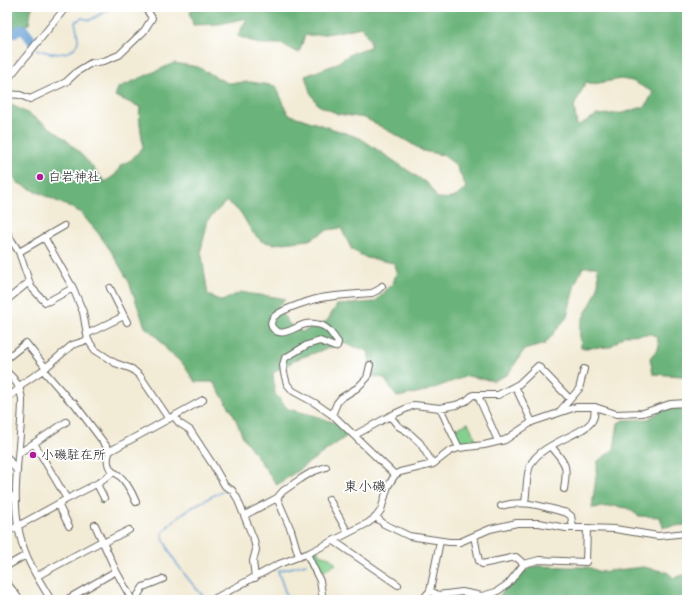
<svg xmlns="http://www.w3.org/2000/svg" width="694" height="607" font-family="'Architects Daughter','Klee One',sans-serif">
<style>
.green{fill:#84d18f;stroke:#507656}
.forest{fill:#6bb37a;stroke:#44684b;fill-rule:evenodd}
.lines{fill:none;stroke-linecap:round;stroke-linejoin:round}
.stream{stroke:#649fd4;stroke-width:1.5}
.river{stroke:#649fd4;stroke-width:10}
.street-casing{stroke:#67645d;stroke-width:8}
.street{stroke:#fff;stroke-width:6}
.rail-casing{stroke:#1c1c1c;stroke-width:3}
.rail{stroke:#fff;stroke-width:1.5;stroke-dasharray:4.5;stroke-linecap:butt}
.poi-dot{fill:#b5179e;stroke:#fff;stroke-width:1.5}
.labels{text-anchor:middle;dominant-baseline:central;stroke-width:3.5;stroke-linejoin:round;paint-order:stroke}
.poi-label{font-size:13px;fill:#1c1c1c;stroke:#fff;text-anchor:start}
.neighbourhood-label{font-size:14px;fill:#1c1c1c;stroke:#fff}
</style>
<rect width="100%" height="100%" fill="#fff"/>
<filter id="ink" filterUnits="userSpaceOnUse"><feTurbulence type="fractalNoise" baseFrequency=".025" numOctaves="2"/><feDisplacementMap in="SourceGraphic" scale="8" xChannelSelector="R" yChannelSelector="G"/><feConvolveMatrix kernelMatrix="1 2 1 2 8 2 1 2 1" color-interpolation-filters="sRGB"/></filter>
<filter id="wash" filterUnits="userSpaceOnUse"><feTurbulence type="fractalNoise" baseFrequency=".012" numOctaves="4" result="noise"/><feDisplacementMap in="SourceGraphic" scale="16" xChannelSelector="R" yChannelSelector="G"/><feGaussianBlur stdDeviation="0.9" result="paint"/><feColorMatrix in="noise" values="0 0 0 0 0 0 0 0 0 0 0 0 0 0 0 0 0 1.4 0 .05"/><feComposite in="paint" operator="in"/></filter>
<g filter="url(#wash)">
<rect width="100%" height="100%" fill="#f2ebd5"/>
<path class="green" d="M468 423 478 443C462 444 461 445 454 430Z
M317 549 319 554 329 557 336 564 319 574 309 553Z"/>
<path class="forest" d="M7 7H33L31 10 29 24 7 29Z
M193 7H687V376H681L653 374 650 358 659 347 657 337 651 334 625 335 610 347 581 348C581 341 578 330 581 323 589 302 603 293 597 267H583L575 284 567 317 545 344 524 350 508 374 494 381 467 376 426 391 397 397 384 378 372 376 368 351 343 343 297 359 273 373 275 394 288 409 316 416 338 424 347 436 277 485 243 437 233 413 213 382H195L183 364 168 351 157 337 145 327 129 282 111 251 98 233 80 212 18 183 7 168V103C26 111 49 126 65 139 80 151 92 167 105 182L116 174 121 165 131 160 143 147C142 133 138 121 140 107L115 96 118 88 174 63 198 67 227 83 251 82 276 86 288 114 360 138 428 184 437 198C454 199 455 199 466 187L456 165 443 155 423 151 407 141 365 118 338 114 318 105 310 92 305 76 334 65 354 52 370 47V40L361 27C342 31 324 36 305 35L299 53 282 44H259L238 36 247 18 219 24 193 25 190 13ZM621 79 632 81 653 92 646 106 623 113 597 115 577 126 574 106 586 82 593 84ZM227 201 241 213 252 232 261 241 274 244 309 240 327 230 341 228 352 250 367 258 394 263 397 271 393 283 375 302 337 305 327 321 302 332 289 324 278 307 285 299C271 295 256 296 241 292L222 301 208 295 201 250 208 220Z
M687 405V525L663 527 660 517 639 516 627 508 615 506 592 508 598 461 614 449 618 423 623 420 648 419 665 408Z
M536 566 568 567H588L600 572 643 567 667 572 674 578 687 574V600H496C507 586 519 572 536 566Z"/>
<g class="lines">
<path class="stream" d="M114 7 115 8 118 7
M37 49C49 54 70 58 77 44 80 38 76 28 75 22L82 18 90 20 113 7
M205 598C188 580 169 557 162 534 177 512 204 501 226 489
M288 600 278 571 306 564"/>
<path class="river" d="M7 35 23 29 33 42"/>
</g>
</g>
<g filter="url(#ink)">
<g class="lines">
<defs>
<path id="street" d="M7 80 66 7
M7 94 20 95 30 99 66 82 78 71 91 63 104 61 119 55 144 31 152 18 145 7
M7 233 19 252 31 287 44 301 45 302 49 301 73 288
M44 237 73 288 83 312 88 340
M19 252 64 226
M382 286 378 290 372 293C357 294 342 295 327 297 316 298 282 309 275 316 272 318 270 323 272 327 281 340 295 326 306 324 311 323 322 324 326 328 331 331 334 338 338 342L337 346 335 347 320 341 307 345 285 358 283 365 284 373 287 384 293 391 315 403 335 417 395 475
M110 288 127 322
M7 300 29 282
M87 334 124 316
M7 358 26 343 46 368
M43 370 72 345 88 340 95 350 115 363 132 369 140 376 169 419
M7 372C16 380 20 387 22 399 22 445 8 498 22 543 28 563 40 582 51 600
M19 386 43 370 70 401 74 403 110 451C106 459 107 466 113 472
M515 386 532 422
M478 396 498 441
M7 398 20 388
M440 408 459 448
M559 412 579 389 584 369
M332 415 337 403 341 398 357 388 367 378 370 365
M174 416 203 400
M390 416 414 405 440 408 456 405 466 401 473 395H498L519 384 538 366 570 399
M355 435 390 416 398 426 408 432 420 443 433 464
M34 443 67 499
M551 446C566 464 568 465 564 489
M110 451 174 416 179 423 190 430 213 465 225 486 232 490 237 498 254 540 256 550 253 561 255 578
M19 453 66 422
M7 457 17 471
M97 484 104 498
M7 490 11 497 16 500
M277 498 291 530 299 557
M329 499 348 533
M525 502C527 492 526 475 530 466 540 442 588 434 593 419 595 416 594 411 595 407
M58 504 69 526
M501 506C524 499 544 507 567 513L571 516 573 527
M245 515 277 498 283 491 302 478 312 472 326 467
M376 517 384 524 409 536 449 542H460L490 529 517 523H539L566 528H587L586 562 539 560 524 564 516 557 482 564 479 561 474 536
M95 525 116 571 132 600
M587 528 615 529 658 536 687 533
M7 532 67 499 102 481 113 472C123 475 132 492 136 502
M334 541 398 585
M103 543 129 530
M307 554 320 581 323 600
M7 566 26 555
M37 576 102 541
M7 583 20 600
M430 591 438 595 462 592 482 596 496 592 508 584 524 564
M66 600 116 571
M135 600 143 587 163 579
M212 600 279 564 309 553 368 523 376 517 381 510 388 486 395 475 400 472 433 464 450 451 459 448 484 445 505 440 532 422 576 407H595L616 414 643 413 670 404 687 403
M422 600 430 591 440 541"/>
</defs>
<use href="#street" class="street-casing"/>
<use href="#street" class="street"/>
<defs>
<path id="rail" d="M7 599V600"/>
</defs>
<use href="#rail" class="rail-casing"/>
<use href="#rail" class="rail"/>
</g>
</g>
<g class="poi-dot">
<circle cx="40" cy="177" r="4"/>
<circle cx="33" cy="455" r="4"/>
</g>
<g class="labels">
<g class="poi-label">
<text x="48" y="177">白岩神社</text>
<text x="41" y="455">小磯駐在所</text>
</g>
<g class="neighbourhood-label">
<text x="365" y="487">東小磯</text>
</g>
</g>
<rect width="694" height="607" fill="none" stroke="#fff" stroke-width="24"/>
</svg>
